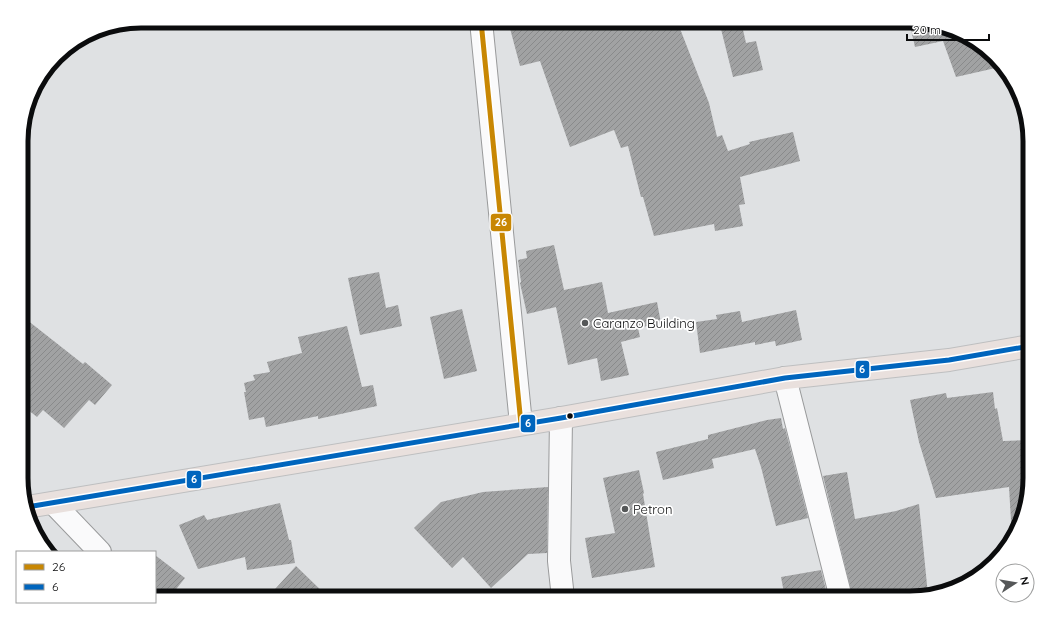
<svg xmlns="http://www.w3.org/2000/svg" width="1051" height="619" font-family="Quicksand,sans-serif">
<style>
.building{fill:url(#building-hatch)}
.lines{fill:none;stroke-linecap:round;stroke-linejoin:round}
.minor-casing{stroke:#999a9b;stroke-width:24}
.major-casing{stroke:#bebfc0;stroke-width:24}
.minor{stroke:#fafafb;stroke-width:22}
.major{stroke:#e9e0dd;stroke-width:22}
.bus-1-casing{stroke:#fff;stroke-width:8}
.bus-2-casing{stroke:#fff;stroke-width:8}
.bus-1{stroke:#c88703;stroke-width:5}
.bus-2{stroke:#0065bd;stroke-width:5}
.poi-dot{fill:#555758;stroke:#fff;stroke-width:1.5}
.bus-dot{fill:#0b0c0d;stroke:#fff;stroke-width:1.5}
.labels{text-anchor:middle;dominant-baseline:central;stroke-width:3.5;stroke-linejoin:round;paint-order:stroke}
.poi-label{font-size:13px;fill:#0b0c0d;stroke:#fff;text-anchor:start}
.rim{fill:none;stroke:#0b0c0d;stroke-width:5}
.line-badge{stroke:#fff;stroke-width:1.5}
.badge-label{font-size:11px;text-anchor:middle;font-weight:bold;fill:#fff}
</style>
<defs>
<pattern id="building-hatch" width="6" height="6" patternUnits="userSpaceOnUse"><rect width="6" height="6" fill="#a1a2a3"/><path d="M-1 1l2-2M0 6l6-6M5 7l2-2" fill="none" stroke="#898a8b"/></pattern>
</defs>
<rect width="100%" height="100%" fill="#dfe1e3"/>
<path class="building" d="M508 21H677L709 103 717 137 722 135 728 151 750 144 749 142 793 132 800 161 740 177 745 204 739 205 743 226 715 231 714 224 654 236 643 197H641L628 146 621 148 614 130 570 147 540 61 520 66Z
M719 21H741L746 43 756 41 763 70 733 77Z
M909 21 970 37 1000 67 956 77 943 41 915 47Z
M554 245 564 290 602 282 608 313 657 302 661 323 638 328 640 337 621 342 629 375 601 381 597 358 568 365 556 307 527 314 520 283 521 282 518 260 527 258 526 251Z
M379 272 386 308 398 305 402 326 360 335 348 278Z
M462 309 477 371 444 379 430 317Z
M796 310 802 340 776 346 775 341 755 345V342L700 353 696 322 717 319 716 315 740 311 742 322Z
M22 316 83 364 85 362 112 385 95 405 89 400 64 428 43 410 37 417 22 405Z
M347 326 362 387 373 385 377 406 318 419V416L266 427 264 417 249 420 244 392H246L244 383 255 380 253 375 270 372 267 362 302 353 298 337Z
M993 392 995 409 997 408 1003 441 1030 440V486L1014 538H1012L1009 487 936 498 919 442 910 400 946 393 947 398Z
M781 418 783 429 785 428 808 518 776 526 761 467 755 449 712 459 714 468 663 480 656 452 708 439V435L767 420Z
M639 470 644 493 643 494 655 567 592 578 585 538 615 533 603 478Z
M847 472 855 519 896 511 919 504 928 595 918 598H853L823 476Z
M548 487 547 553 528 554 491 588 463 557 452 568 414 528 441 502 483 492Z
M280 503 289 540H291L295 563 247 570 245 557 198 569 179 525 204 515 207 520Z
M155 555 185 578 169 598H155Z
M296 566 329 598H267Z
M821 570 828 598H785L781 577Z"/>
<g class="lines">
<defs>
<path id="minor" d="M481 21 521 424
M785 378 841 598
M561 418 559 561 563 598
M54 504 100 552"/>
<path id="major" d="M27 507 561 418 785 378 949 360 1030 346"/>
</defs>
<use href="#minor" class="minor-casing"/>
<use href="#major" class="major-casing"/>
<use href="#minor" class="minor"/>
<use href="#major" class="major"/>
<defs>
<path id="bus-1" d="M481 21 521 424"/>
<path id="bus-2" d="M27 507 561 418 785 378 949 360 1030 346"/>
</defs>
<use href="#bus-1" class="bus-1-casing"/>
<use href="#bus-2" class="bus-2-casing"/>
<use href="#bus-1" class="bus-1"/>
<use href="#bus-2" class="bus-2"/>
</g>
<g class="poi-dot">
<circle cx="585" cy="323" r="4"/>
<circle cx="625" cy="509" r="4"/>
</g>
<circle class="bus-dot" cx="570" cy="416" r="3.5"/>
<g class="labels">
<g class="poi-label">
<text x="593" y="323">Caranzo Building</text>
<text x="633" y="509">Petron</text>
</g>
</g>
<path d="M0 0H1051V619H0ZM141 28H910A113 113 0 0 1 1023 141V478A113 113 0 0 1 910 591H141A113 113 0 0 1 28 478V141A113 113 0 0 1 141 28Z" fill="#fff" fill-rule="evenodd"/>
<path class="rim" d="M141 28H910A113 113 0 0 1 1023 141V478A113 113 0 0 1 910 591H141A113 113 0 0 1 28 478V141A113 113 0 0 1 141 28Z"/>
<g class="line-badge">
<rect x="490" y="213" width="22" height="19" rx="4" fill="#c88703"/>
<rect x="855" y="360" width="15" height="19" rx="4" fill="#0065bd"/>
<rect x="520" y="414" width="16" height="19" rx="4" fill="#0065bd"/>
<rect x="186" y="470" width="16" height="19" rx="4" fill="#0065bd"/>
</g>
<g class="badge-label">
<text x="501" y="226">26</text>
<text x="862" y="373">6</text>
<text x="528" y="427">6</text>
<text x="194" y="483">6</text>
</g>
<rect x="16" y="551" width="140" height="52" fill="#ffffff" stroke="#9d9e9e"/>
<rect x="24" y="564" width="20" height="6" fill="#c88703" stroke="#9d9e9e"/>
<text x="52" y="571" font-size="12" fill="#0b0c0d">26</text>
<rect x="24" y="584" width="20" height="6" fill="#0065bd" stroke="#9d9e9e"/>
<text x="52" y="591" font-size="12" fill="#0b0c0d">6</text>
<g transform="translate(1015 583) rotate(78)"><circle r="19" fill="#ffffff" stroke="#9d9e9e"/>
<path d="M0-3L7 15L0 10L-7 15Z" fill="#555758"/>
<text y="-6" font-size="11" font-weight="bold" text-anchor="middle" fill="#0b0c0d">N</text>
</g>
<path d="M907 34v6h82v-6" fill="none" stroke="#0b0c0d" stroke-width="2"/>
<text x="913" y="34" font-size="12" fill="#0b0c0d" stroke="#ffffff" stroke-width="3" paint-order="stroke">20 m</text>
</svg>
